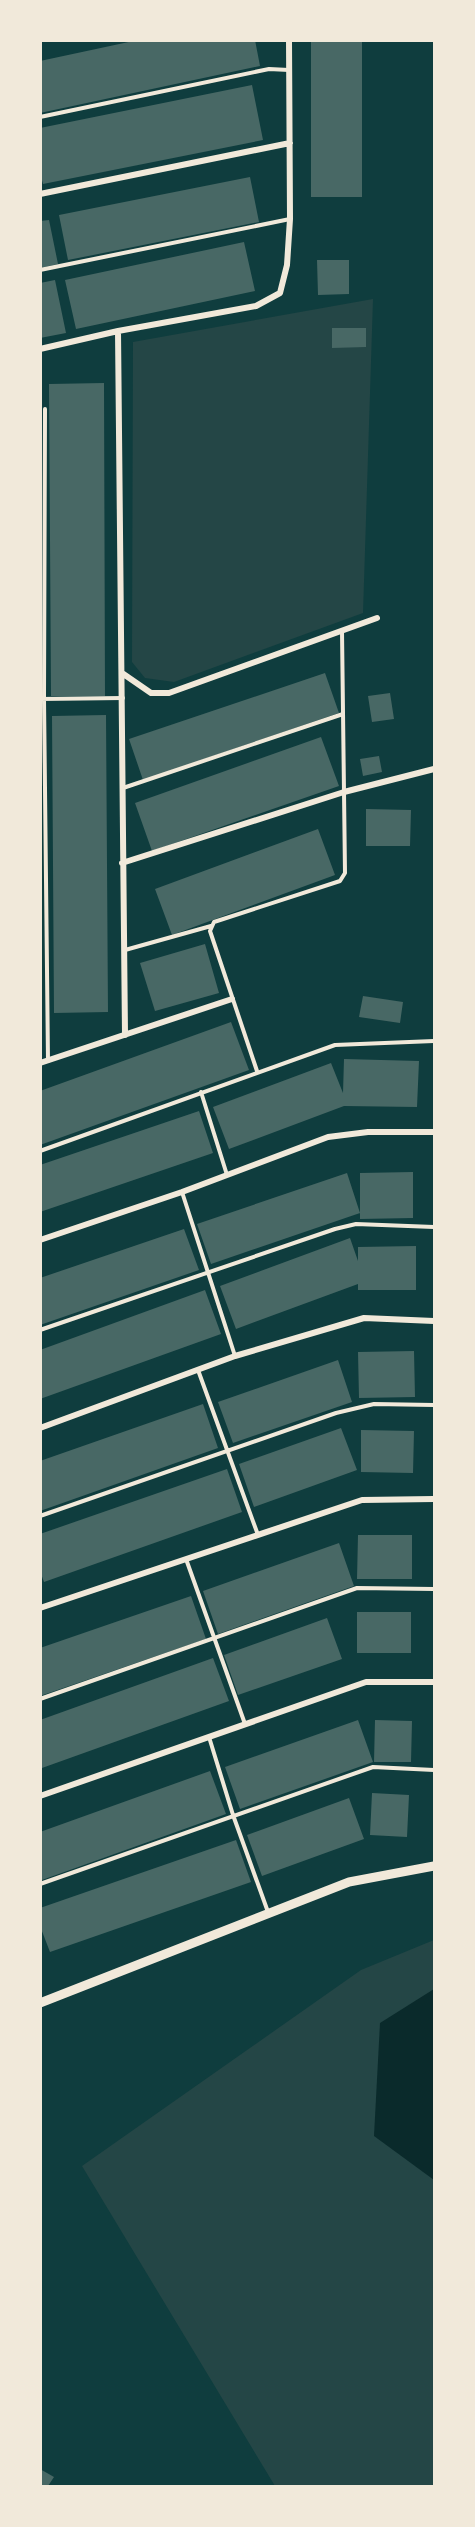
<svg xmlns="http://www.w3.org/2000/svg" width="475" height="2527" font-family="Figtree,sans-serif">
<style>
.green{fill:#244646}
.water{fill:#0a2a2b}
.building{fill:#486865}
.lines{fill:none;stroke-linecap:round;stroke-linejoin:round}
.service{stroke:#f1e9da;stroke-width:4}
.minor{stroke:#f1e9da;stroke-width:6}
.tertiary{stroke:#f1e9da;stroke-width:9}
</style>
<rect width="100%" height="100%" fill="#0f3d3e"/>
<path class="green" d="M373 299 363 613 174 682 145 678 132 662 133 342Z
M434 1940V2486H275L82 2166 361 1970Z"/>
<path class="water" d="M434 1989V2180L374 2136 380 2023Z"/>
<path class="building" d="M138 40H255L260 66 40 113V61Z
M311 40H362V197H311Z
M252 85 263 140 43 184 40 173V128Z
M250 177 259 222 68 260 59 215Z
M49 220 58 264 40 268V221Z
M244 242 255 291 76 329 65 280Z
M317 260H349V294L318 295Z
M55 280 66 333 40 338V283Z
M332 328H366V347L332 348Z
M104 383 105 696H51L49 384Z
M325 673 339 713 143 780 129 739Z
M390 693 394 719 372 722 368 696Z
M106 715 108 1012 54 1013 52 716Z
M321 737 339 786 152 851 135 803Z
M379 756 382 772 363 776 360 759Z
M366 809 411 810 410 846H366Z
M318 829 335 875 172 935 155 889Z
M205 944 219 993 155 1011 140 963Z
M363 996 403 1002 400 1023 359 1017Z
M231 1022 249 1070 40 1145V1091Z
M344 1059 419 1061 417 1107 344 1106 229 1149 213 1107 331 1063 343 1093Z
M199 1111 213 1153 40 1212V1165Z
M413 1172V1218L360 1219V1173Z
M347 1173 360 1213 211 1264 197 1224Z
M184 1229 199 1270 40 1325V1278Z
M350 1238 358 1261V1247L416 1246V1290H358V1284L236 1329 220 1286Z
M205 1290 221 1334 40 1399V1350Z
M414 1351 415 1397 359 1398 358 1352Z
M338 1360 352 1402 233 1443 218 1402Z
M203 1404 218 1448 40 1511V1461Z
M341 1428 357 1470 254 1507 239 1464Z
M361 1430 414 1431 413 1473 361 1472Z
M227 1469 242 1512 44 1582 40 1571V1534Z
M358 1535H412V1579H357Z
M339 1543 354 1586 218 1634 203 1591Z
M191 1596 206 1639 40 1696V1648Z
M357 1612H411V1653H357Z
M327 1618 342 1659 238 1695 224 1655Z
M213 1658 229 1701 42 1768 40 1720Z
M358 1720 373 1762 240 1809 225 1767Z
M375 1720 412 1721 411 1762H374Z
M210 1771 226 1814 42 1880 40 1832Z
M372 1793 409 1795 407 1837 370 1835Z
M349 1798 364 1839 262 1876 247 1835Z
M236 1840 251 1882 50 1952 40 1926V1908Z
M40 2469 54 2477 48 2486H40Z"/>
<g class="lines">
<path class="service" d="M40 117 269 69 289 70
M40 270 290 219
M45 409 44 699 48 1061
M40 699 123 698
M123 788 343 714
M125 950 211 926
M257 1071 210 931 214 922 340 881 345 873 342 631
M201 1092 227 1175
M40 1151 335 1045 434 1041
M182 1192 235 1356
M40 1330 335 1229 356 1224 434 1227
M198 1370 258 1535
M40 1516 336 1413 374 1404 434 1405
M186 1559 245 1724
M40 1699 357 1588 434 1589
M209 1737 233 1815 268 1912
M40 1884 373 1767 434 1770"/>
<path class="minor" d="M40 194 290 143
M118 331 125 1035
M40 349 118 331 256 306 280 293 287 265 290 219 289 40
M122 673 151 693H169L377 618
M122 863 344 792 434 769
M40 1063 232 999
M40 1240 182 1192 328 1137 368 1132H434
M40 1428 235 1356 364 1318 434 1321
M40 1608 362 1500 434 1499
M40 1796 366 1682H434"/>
<path class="tertiary" d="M40 2003 349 1882 434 1866"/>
</g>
<rect width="475" height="2527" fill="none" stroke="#f1e9da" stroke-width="84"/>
</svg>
